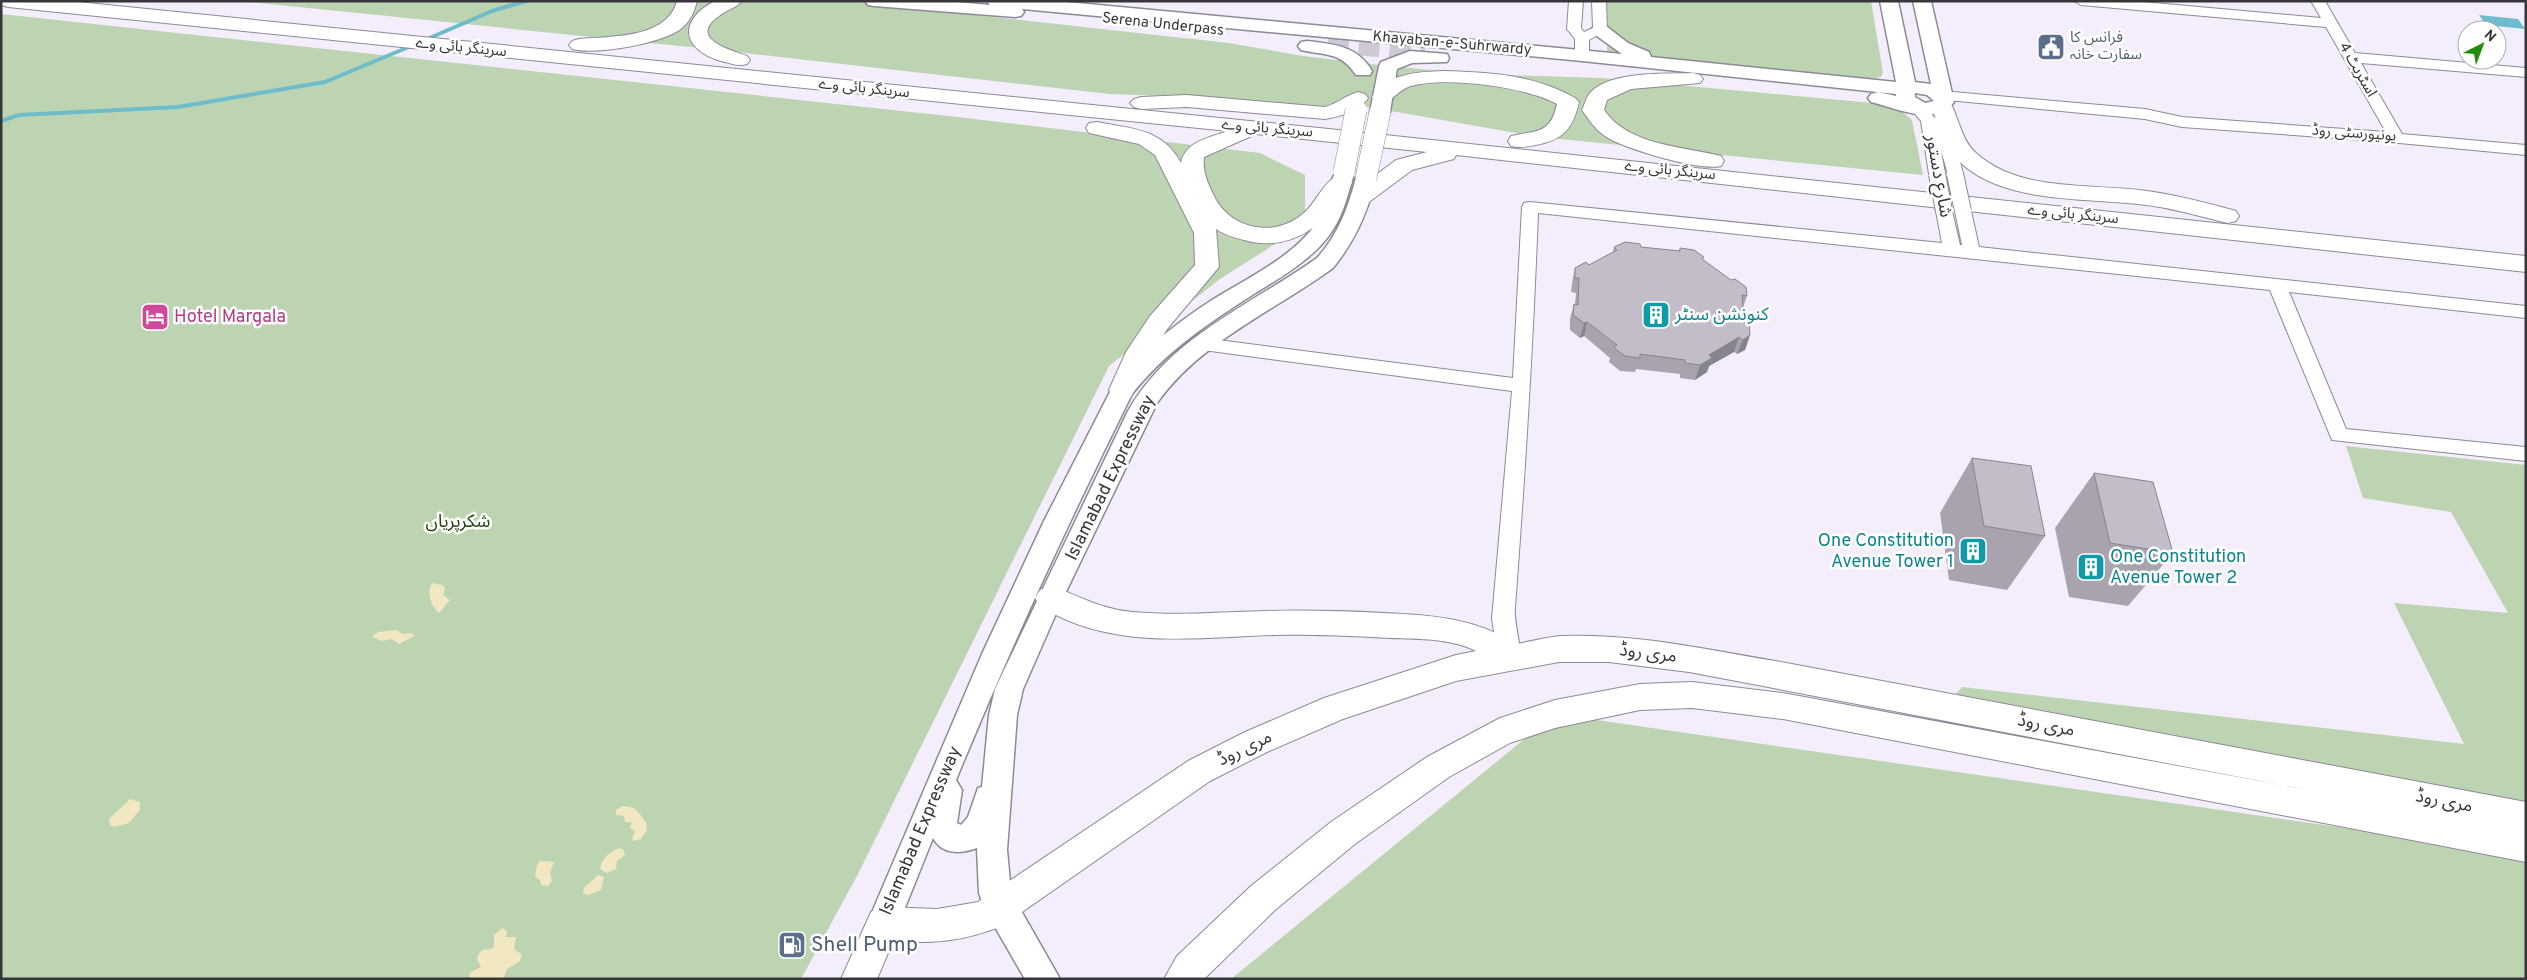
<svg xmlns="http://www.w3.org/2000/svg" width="2527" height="980" font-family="Overpass,'Noto Sans Arabic',sans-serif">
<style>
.green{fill:#bcd4b2}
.sand{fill:#f1e8c2}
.water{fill:#6ebccb}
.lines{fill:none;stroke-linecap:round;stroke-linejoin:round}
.stream{stroke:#6ebccb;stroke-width:4}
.major-tunnel{stroke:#cec9d5;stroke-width:21;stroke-dasharray:21 10;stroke-linecap:butt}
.minor-casing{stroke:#8e8996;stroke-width:2}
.major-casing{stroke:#8e8996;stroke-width:3}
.highway-casing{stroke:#8e8996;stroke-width:2}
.minor{fill:#fff;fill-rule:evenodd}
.major{fill:#fff;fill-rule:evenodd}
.highway{fill:#fff;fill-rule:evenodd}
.minor-bridge-casing{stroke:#8e8996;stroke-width:18;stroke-linecap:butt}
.major-bridge-casing{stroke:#8e8996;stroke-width:22;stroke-linecap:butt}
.minor-bridge{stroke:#fff;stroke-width:16}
.major-bridge{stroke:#fff;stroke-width:21}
.wall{fill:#a8a3ae}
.shaded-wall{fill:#88848d}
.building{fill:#c3bdca;stroke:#88848d}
.labels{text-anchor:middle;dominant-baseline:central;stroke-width:5;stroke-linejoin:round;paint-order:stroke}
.far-street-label{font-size:15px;fill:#37353a;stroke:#fff}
.far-service-label{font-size:15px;fill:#4e5e75;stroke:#fff;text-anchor:start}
.street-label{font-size:18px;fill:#37353a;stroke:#fff}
.culture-label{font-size:18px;fill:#0d838f;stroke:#fff;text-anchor:start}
.hotel-label{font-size:18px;fill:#b23c85;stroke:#fff;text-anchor:start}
.park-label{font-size:18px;fill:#254511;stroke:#fff}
.near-service-label{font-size:21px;fill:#4e5e75;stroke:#fff;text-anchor:start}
</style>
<rect width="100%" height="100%" fill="#f4eefc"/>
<path class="green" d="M240 1H848L1229 43 1303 56 1388 66 1474 74 1602 78 1894 105 1912 120 1923 175 1539 137 1368 107 1318 108 1221 98 1110 94 700 48Z
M1607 1H1871L1883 73 1881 77 1869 79 1607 54Z
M1 14 958 117 1260 153 1305 175V225L1220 279 1109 366 858 874 801 979H1Z
M2346 446 2526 465V811L1952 698 1962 687 2464 744 2394 603 2508 613 2451 512 2363 498Z
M1555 714 2526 854V979H1231Z"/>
<path class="sand" d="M432 583 443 585 445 589 443 595 450 600 439 613C431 607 426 592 432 583Z
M396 630 403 634 412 633 414 636 399 644 392 639 382 641 372 637 378 632Z
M130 799 140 802V810L129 823 114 827 110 825 109 819Z
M622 806 634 808 638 812 646 822 647 830 641 839 634 841 632 838 635 831 630 828 632 822H625L624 816 616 815V810Z
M619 848 623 849 625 855 617 861 616 869 607 873 600 869C603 857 608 853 619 848Z
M540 861 554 862 550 873 552 881 548 886 541 885 540 880 535 877 537 865Z
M598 875 604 877 601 890 589 895 583 893 584 888Z
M502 928 507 931 506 937H516L514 949 522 955 520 961 507 969 503 979H472L469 976 471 972 481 967 477 959C481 945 486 953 494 947V935Z"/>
<path class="water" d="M2479 15 2518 19 2525 29 2486 25Z"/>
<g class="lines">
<path class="stream" d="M425 40 492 11 526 1
M1 121 19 115 178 107 325 82 411 46"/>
<path class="major-tunnel" d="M1328 42 1425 51"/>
<defs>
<path id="minor" d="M1569 1H1583L1581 28 1584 32 1593 28 1592 1H1606L1607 30 1589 40V55L1587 58 1582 59 1575 55V39L1567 29Z
M2074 1H2132L2321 18 2311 1H2325L2355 53 2526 68V77L2361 63 2402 134 2526 145V155L2378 141 2182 127 2145 119 1937 99 1934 96 1942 91 2145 109 2182 117 2386 132 2326 27 2081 5Z
M1917 102 1922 104 1935 118 1942 114 1950 119 1963 174 1961 178H1949L1941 150 1945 174 1937 179 1929 174 1921 121 1909 107Z
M1530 202 1942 243 1936 211 1938 207H1950L1952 211 1960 245H1962L1955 211 1957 207H1969L1971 211 1979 247 2526 306V318L2289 292 2346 429 2526 447V461L2332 440 2270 290 1538 213C1533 345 1525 475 1515 607 1513 624 1524 648 1517 663L1509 665 1501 663 1498 656 1492 619 1512 391 1203 350 1197 348 1194 344 1197 340 1203 338 1513 378 1522 207 1524 203Z"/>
<path id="major" d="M865 1H945L990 5 987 1H1056L1622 54 1594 34 1591 30 1594 26H1606L1628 43 1649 52 1651 57 1896 82 1880 1H1898L1915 82 1931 84 1913 1H1931L1954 102C1936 127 1895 108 1871 102L1868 98 1871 94 1878 92 1896 96V94L1582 61 1022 9 1024 12 1021 16 1015 17 874 6 868 5ZM1915 93 1927 95 1934 101 1925 103 1915 97Z
M1307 41C1334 44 1358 46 1372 71L1370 75H1356C1340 51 1326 56 1301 50L1298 46 1301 42Z
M1410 51 1447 54 1449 58 1447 62 1412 63 1397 69 1390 112 1387 116H1373L1370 112 1379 66 1381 62Z
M1343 171 1350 173 1353 177C1347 198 1342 219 1328 237 1306 265 1272 282 1243 301 1201 328 1163 355 1132 394 1069 521 1010 649 956 780L962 790 957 823 961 825 968 817 978 788 982 787 989 715 995 689 1128 411C1170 337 1251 305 1317 258 1338 235 1348 208 1356 178L1359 174 1366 172 1373 174 1376 178C1368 212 1355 241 1333 268 1274 311 1200 342 1157 403L1062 600 1023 689 1017 715 1007 850 1011 893 1060 979H1025L984 908 979 893 977 848C961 854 942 855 933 838L894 935 883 939 872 935 867 924 982 654 1044 521 1114 384C1142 350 1175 324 1212 300 1244 280 1295 256 1316 223 1324 210 1328 193 1333 177L1336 173Z"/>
<path id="highway" d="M1 1H68L1319 128 2526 256V272L1456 155 1454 159 1412 170 1369 202 1361 204 1353 202 1350 197 1353 192 1396 160 1427 152 1256 134 1204 157C1202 173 1209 186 1216 200 1236 233 1281 237 1307 210 1316 201 1324 183 1334 178 1339 175 1344 177 1349 178L1352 183C1328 219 1300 250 1252 242 1240 239 1226 236 1216 229L1219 267 1168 328 1151 354 1131 397 1122 399 1113 397 1109 390 1126 352 1150 316 1195 265 1194 233 1155 155 1139 144 1089 133 1086 128 1089 123 1097 122C1132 129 1162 128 1181 163 1185 141 1211 137 1228 131L8 7 1 5Z
M677 1H697C694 12 691 20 682 28 662 44 596 55 572 49L569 45 572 41 579 39C611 36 667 39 677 1Z
M715 1H741C738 7 731 8 725 12 685 36 723 48 747 56L750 60 747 64C738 67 730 63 721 61 681 49 678 20 715 1Z
M1443 71C1488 72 1536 75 1575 98L1579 102C1573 129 1562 141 1535 145 1526 147 1520 148 1511 146L1508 141 1511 136C1537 130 1550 135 1557 104 1526 87 1446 76 1411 86 1396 90 1392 106 1375 101L1372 97C1388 73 1417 72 1443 71Z
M1693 73 1700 75 1703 79 1700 83 1631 89 1607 100 1604 110C1629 146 1682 146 1721 156L1724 161 1721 166C1699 171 1624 149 1605 136 1595 129 1589 120 1582 110 1585 104 1586 97 1591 92 1611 71 1666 74 1693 73Z
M1358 92 1365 94 1368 98C1359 112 1341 116 1325 119L1187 107 1141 109 1134 107 1130 103 1134 99 1141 97 1187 95 1325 107C1337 104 1346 95 1358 92Z
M1941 100 1948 102 1952 106C1959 121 1963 142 1976 153 2020 193 2092 183 2147 191 2177 195 2207 203 2236 211L2239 216 2236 221 2228 223C2201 217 2174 208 2146 205 2089 197 2006 205 1961 163 1945 148 1940 125 1930 106L1934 102Z
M1050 586C1081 596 1099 609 1133 612 1177 616 1222 612 1266 611 1306 610 1345 611 1384 613 1430 615 1476 618 1516 644 1530 642 1546 637 1561 636 1635 633 1709 650 1781 662L2526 802V862L1783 719 1692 708 1640 710 1555 728 1510 743 1449 777 1355 844 1275 910 1204 979H1164L1177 956 1251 886 1331 822 1427 757 1500 718 1555 700 1640 684 1692 682 1783 693 2308 790 1689 672 1609 662H1559L1456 681 1343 719 1267 752 1210 781 1002 926C963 941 935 944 893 941L877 979H841L871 912 883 907 937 909 978 902 1188 761 1245 732 1324 698 1456 655 1476 651C1451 638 1418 639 1390 638 1352 636 1314 634 1276 635 1204 637 1126 649 1058 616 1048 611 1041 608 1035 598L1040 590Z"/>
</defs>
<use href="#minor" class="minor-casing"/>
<use href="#major" class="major-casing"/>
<use href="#highway" class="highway-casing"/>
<use href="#minor" class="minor"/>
<use href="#major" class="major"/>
<use href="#highway" class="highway"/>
<defs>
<path id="minor-bridge" d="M1937 174 1944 211
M1955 174 1963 211"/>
<path id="major-bridge" d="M1344 172 1356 110
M1366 178 1380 112"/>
</defs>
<use href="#minor-bridge" class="minor-bridge-casing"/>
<use href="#major-bridge" class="major-bridge-casing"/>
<use href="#minor-bridge" class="minor-bridge"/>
<use href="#major-bridge" class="major-bridge"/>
</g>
<path class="wall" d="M1614 247H1641L1679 251 1680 248 1703 260 1747 296 1743 307 1744 322 1750 335 1745 350 1737 354 1734 352 1709 366 1707 372 1695 380 1680 378V374L1636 369 1635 372 1620 371 1609 362 1610 358 1584 336 1580 338 1570 330V319L1574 304 1575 305 1576 293 1571 292 1572 283 1575 268 1589 265 1613 252Z
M1972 458 2045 536 2007 590 1949 580 1940 513Z
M2094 473 2173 553 2128 606 2069 597 2055 528Z"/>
<path class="shaded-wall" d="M1587 322 1584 336 1580 338 1584 323Z
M1750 335 1745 350 1737 354 1743 340Z
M1739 337 1734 352 1709 366 1707 372 1695 380 1700 365 1709 355Z"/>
<path class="building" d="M1625 242 1640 244 1641 247 1680 251V248L1694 250 1704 257 1702 259 1731 280 1735 279 1746 287 1747 296 1742 295 1744 322 1749 323 1750 335 1743 340 1739 337 1709 355 1712 358 1700 365 1685 363V360L1640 354V358L1625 356 1613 347 1617 345 1587 322 1584 323 1573 315 1574 304 1578 305 1579 278H1575V268L1586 262 1589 265 1617 250 1614 247Z
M1972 458 2031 466 2045 536 1984 526Z
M2094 473 2153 482 2173 553 2110 543Z"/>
<defs>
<symbol id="civic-square" viewBox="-11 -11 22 22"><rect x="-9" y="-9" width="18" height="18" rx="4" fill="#5c6f8a" stroke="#fff"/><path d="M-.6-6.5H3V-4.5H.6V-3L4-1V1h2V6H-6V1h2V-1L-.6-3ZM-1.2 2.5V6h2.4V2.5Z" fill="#fff"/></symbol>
<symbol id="building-square" viewBox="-11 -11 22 22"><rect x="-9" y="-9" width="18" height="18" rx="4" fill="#0f9aa8" stroke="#fff"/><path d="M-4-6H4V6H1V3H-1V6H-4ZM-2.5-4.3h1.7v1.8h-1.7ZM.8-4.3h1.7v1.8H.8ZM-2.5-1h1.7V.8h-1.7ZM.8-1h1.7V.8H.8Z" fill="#fff"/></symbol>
<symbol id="hotel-square" viewBox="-11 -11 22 22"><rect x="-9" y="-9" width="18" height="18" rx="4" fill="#d1479c" stroke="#fff"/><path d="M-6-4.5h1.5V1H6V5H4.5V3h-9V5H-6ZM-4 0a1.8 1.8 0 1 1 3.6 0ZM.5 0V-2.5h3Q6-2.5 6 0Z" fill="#fff"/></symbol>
<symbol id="fuel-square" viewBox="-11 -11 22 22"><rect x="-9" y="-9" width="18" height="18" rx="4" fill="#5c6f8a" stroke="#fff"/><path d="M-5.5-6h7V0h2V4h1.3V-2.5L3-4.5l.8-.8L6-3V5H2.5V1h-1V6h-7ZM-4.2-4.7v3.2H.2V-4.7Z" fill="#fff"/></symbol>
</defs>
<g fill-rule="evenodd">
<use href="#civic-square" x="2035" y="31" width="32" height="32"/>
<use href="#building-square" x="1640" y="299" width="32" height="32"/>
<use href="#hotel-square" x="139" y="301" width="32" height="32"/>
<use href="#building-square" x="1957" y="535" width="32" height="32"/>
<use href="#building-square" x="2075" y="551" width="32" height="32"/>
<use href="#fuel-square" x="776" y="929" width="32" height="32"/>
</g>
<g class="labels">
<g class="far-street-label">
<text transform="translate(1163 25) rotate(6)">Serena Underpass</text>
<text transform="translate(1452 44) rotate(5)">Khayaban-e-Suhrwardy</text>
<text transform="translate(461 48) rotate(6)">سرینگر ہائی وے</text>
<text transform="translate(2357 70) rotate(60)">اسٹریٹ 4</text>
<text transform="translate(864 89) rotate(6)">سرینگر ہائی وے</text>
<text transform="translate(1267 129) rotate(5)">سرینگر ہائی وے</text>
<text transform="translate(2354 134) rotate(4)">یونیورسٹی روڈ</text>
<text transform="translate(1670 171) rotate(6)">سرینگر ہائی وے</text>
<text transform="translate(2073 215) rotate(6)">سرینگر ہائی وے</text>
</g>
<g class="far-service-label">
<text x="2070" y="38">فرانس کا<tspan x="2070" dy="17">سفارت خانہ</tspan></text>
</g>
<g class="street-label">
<text transform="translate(1938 176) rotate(80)">شارع دستور</text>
<text transform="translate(1111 478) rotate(-64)">Islamabad Expressway</text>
<text transform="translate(1648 654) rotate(7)">مری روڈ</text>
<text transform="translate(2046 726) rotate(11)">مری روڈ</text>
<text transform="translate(1245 749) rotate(-26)">مری روڈ</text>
<text transform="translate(2444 802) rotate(11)">مری روڈ</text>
<text transform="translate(921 831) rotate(-67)">Islamabad Expressway</text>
</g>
<g class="culture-label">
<text x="1675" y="315">کنونشن سنٹر</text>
<text x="1954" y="541" text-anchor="end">One Constitution<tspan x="1954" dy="21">Avenue Tower 1</tspan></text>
<text x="2110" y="557">One Constitution<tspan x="2110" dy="21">Avenue Tower 2</tspan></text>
</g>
<g class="hotel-label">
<text x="174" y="317">Hotel Margala</text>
</g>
<g class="park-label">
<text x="458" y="522">شکرپریاں</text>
</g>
<g class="near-service-label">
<text x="811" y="945">Shell Pump</text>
</g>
</g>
<rect width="2527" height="980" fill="none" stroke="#37353a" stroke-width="5"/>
<g transform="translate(2482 45) rotate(42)"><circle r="24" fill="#ffffff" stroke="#afaeb0"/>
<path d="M0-4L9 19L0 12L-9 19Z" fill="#228c0c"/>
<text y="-8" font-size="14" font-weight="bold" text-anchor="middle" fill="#37353a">N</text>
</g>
</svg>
